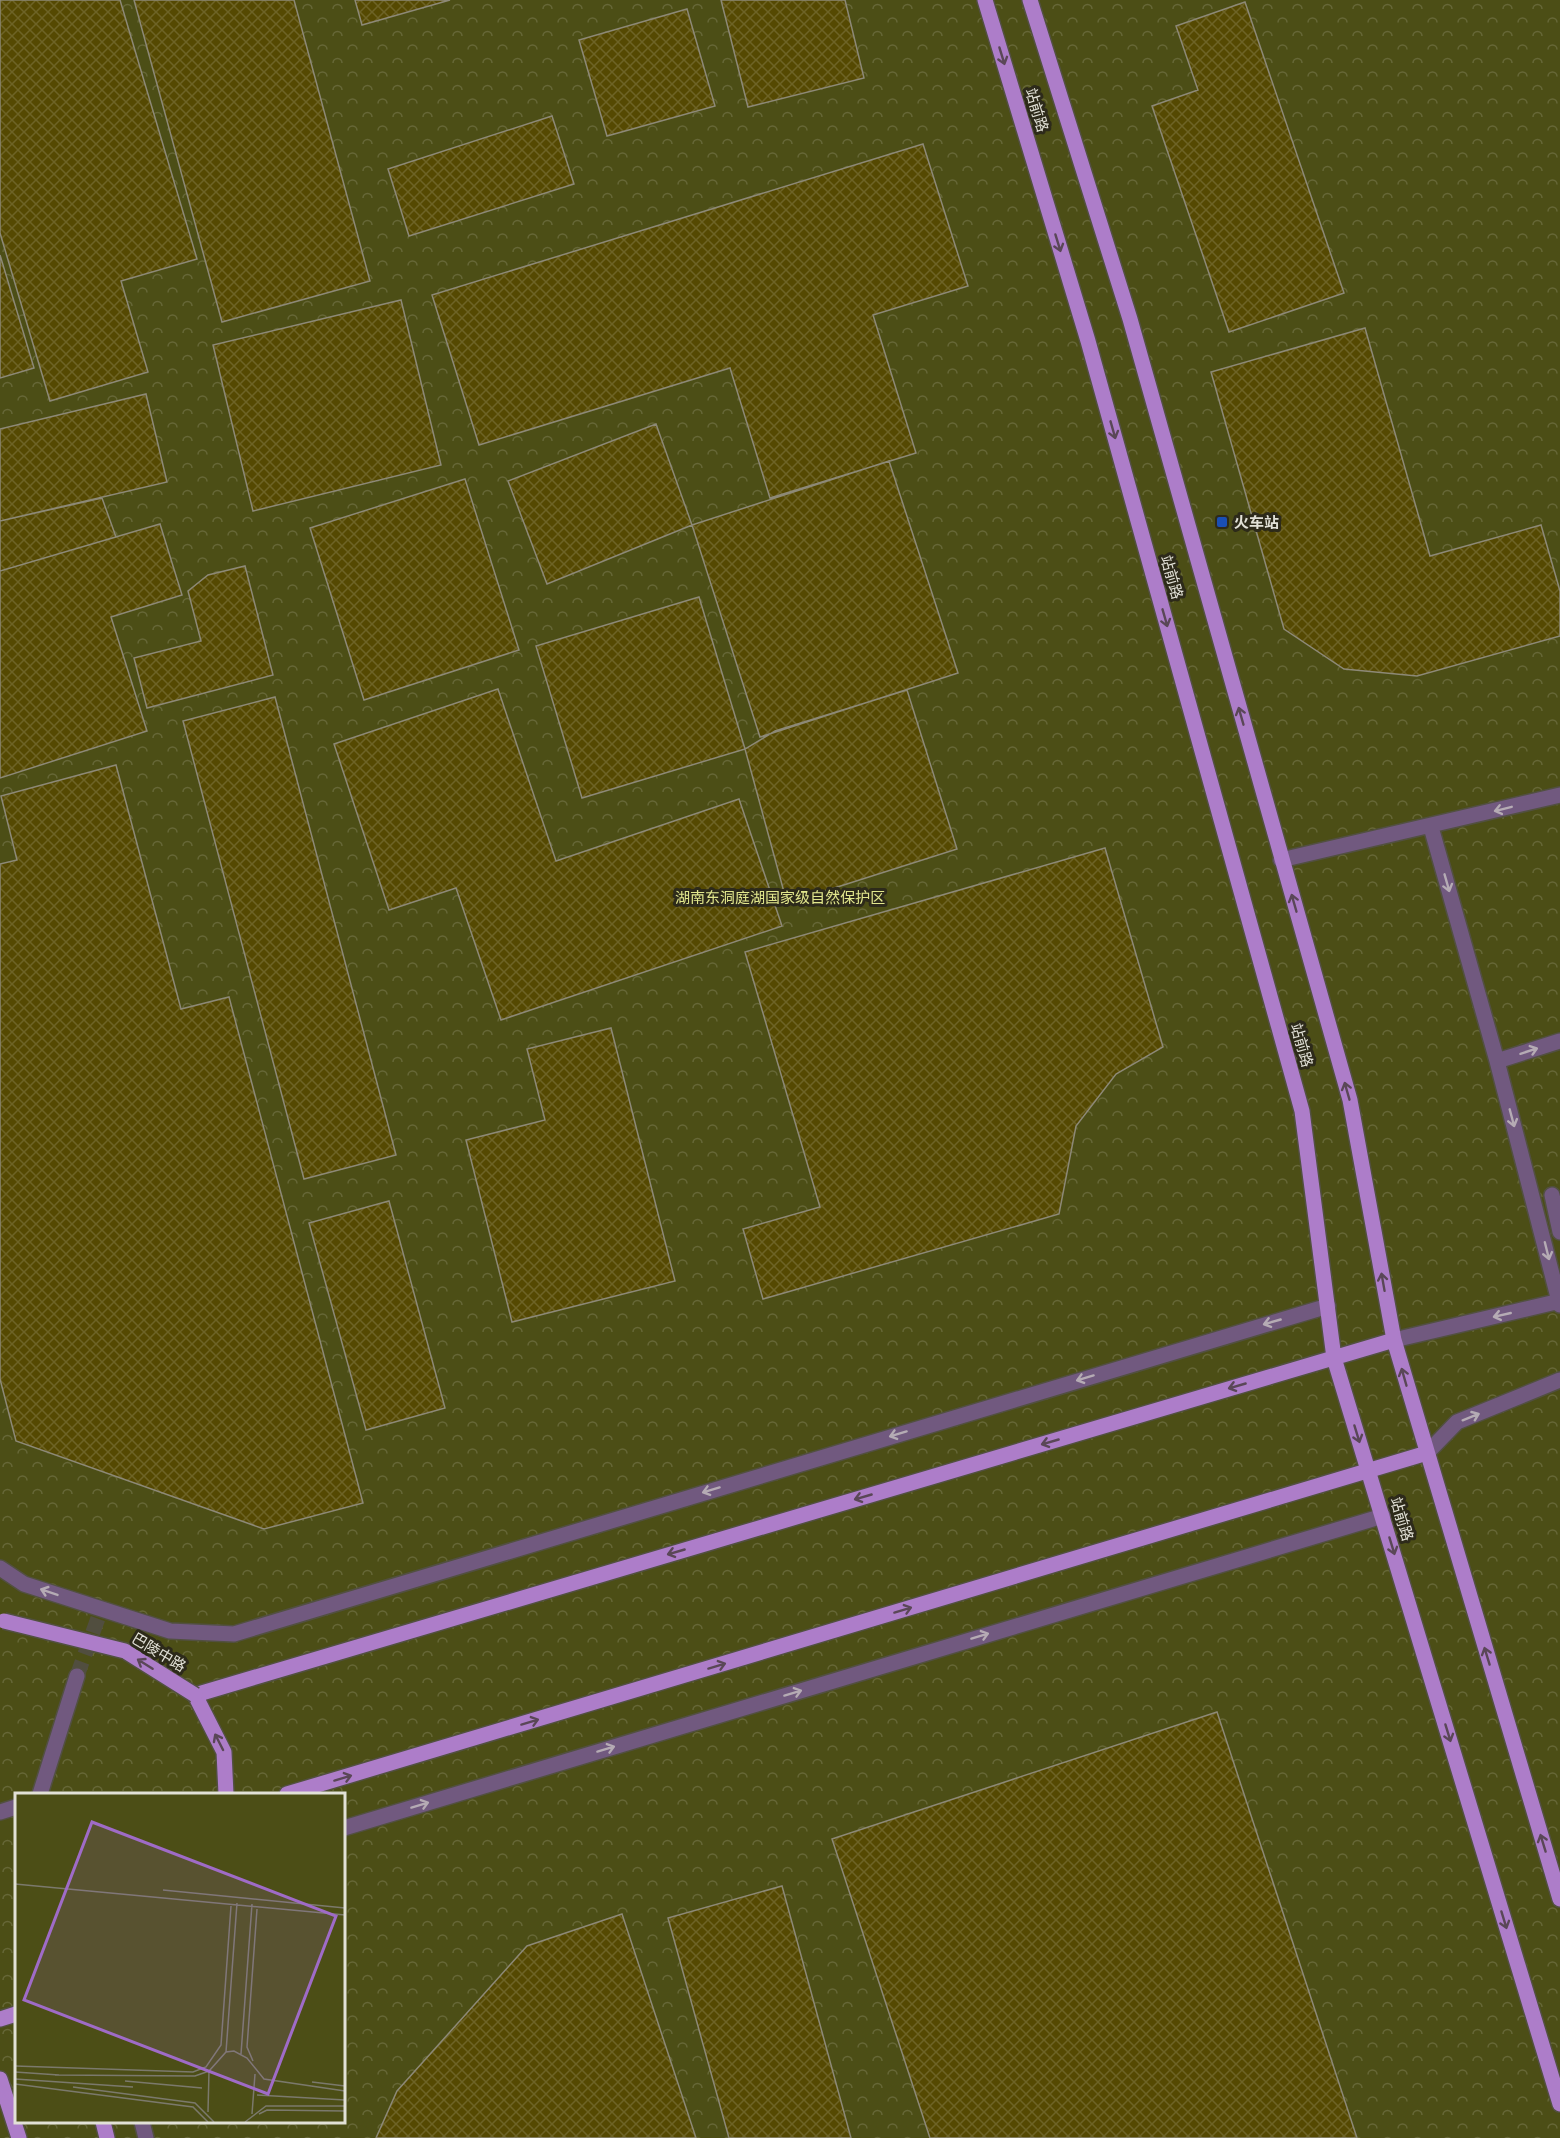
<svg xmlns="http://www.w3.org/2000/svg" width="1560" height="2138" font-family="Quicksand,'Noto Sans SC',sans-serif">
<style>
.park{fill:url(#park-crowns);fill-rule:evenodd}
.building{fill:url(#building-cross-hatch);stroke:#8d8977;stroke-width:1.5}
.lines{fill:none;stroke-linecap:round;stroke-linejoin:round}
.minor-tunnel{stroke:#514e3f;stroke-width:15;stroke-dasharray:15 8;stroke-linecap:butt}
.minor-casing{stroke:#525041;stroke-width:18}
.major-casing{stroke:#525041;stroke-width:18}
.minor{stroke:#71597f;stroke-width:15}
.major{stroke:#ad7dc9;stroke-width:15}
.major-bridge-casing{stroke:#525041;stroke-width:18;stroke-linecap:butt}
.major-bridge{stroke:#ad7dc9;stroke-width:15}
.oneway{stroke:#5a4757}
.oneway2{stroke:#b5abb4}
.transit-dot{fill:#1a4fb4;stroke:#2d2a1a;stroke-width:2}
.labels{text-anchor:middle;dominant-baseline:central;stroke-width:6;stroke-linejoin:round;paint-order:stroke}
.street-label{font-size:15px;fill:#e2e1d7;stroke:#2d2a1a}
.poi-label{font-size:15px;font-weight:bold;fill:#e2e1d7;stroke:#2d2a1a;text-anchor:start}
.park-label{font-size:15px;fill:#e2e78d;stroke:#2d2a1a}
.inset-road{fill:none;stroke:#7b796c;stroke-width:1.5}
.view{fill:#9f6bc7;fill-opacity:0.15;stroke:#9f6bc7;stroke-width:3}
.inset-edge{fill:none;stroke:#e2e1d7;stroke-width:3}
</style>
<defs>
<pattern id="park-crowns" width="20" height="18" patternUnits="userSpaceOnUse" patternTransform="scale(1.5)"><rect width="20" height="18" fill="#4c4e16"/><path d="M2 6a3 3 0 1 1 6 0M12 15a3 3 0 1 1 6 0" fill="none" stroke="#666737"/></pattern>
<pattern id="building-cross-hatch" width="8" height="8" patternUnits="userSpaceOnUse" patternTransform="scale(1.5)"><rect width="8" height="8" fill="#554902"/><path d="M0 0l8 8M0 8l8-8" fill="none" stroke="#6d6326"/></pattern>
</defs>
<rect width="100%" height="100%" fill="#373424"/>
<path class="park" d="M0 0H1560V2138H0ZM16 1794H344V2122H16Z"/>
<path class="building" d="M0 0H120L197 259 121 281 148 372 50 401 0 233Z
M134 0H294L370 281 222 322Z
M355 0H450L362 25Z
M721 0H845L864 78 748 107Z
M1245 2 1344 293 1229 332 1152 106 1198 90 1176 26Z
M687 9 715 106 607 136 579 40Z
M552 116 574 184 409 236 388 169Z
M923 144 968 286 873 315 916 453 770 498 730 368 479 445 432 295Z
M0 255 34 368 0 378Z
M401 300 441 465 253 511 213 345Z
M1365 328 1430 556 1541 525 1560 591V636L1417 676 1344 669 1284 629 1211 372Z
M146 394 167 482 0 521V429Z
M656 424 692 525 547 584 508 481Z
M889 461 958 673 760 737 692 525Z
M465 479 519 650 364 700 310 528Z
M102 498 116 537 0 571V521Z
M160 524 182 595 111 617 147 731 0 778V571Z
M245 566 273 675 147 708 134 658 201 641 188 591 208 575Z
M699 597 745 749 582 798 536 646Z
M498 689 556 861 739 799 782 926 501 1020 456 888 389 910 334 744Z
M907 690 957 849 787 903 745 749 775 731Z
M275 697 396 1155 304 1179 183 721Z
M116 765 181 1009 229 997 363 1503 264 1529 16 1441 0 1379V864L17 860 1 796Z
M1105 848 1163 1047 1116 1074 1076 1126 1059 1214 763 1299 743 1229 820 1207 745 952Z
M611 1028 675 1281 512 1322 466 1140 545 1120 527 1049Z
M389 1201 445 1408 366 1430 309 1223Z
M1217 1712 1357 2138H930L832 1839Z
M782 1886 851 2138H729L668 1918Z
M622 1914 696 2138H376L397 2091 527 1946Z"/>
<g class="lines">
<path class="minor-tunnel" d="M77 1676 101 1610"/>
<defs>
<path id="minor" d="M1431 827 1497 1061 1560 1305
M1281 860 1560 795
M1497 1061 1560 1041
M1552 1195 1560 1232
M1394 1340 1560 1301
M1427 1453 1457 1422 1560 1380
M0 1568 24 1584 170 1631 234 1634 1328 1306
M40 1794 77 1676
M0 1812 16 1807
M344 1828 1383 1516
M142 2122 146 2138"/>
<path id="major" d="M985 0 1088 341 1302 1111 1334 1358 1560 2104
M1030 0 1130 319 1350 1100 1394 1340 1560 1899
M226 1794 224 1752 195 1695 1394 1340
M287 1794 1427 1453
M0 2019 16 2014
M0 2079 19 2138
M103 2122 107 2138"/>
</defs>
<use href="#minor" class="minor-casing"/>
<use href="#major" class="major-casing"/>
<use href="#minor" class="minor"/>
<use href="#major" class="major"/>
<defs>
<path id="major-bridge" d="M4 1621 125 1651 195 1695"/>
</defs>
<use href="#major-bridge" class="major-bridge-casing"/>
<use href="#major-bridge" class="major-bridge"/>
</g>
<defs><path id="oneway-shaft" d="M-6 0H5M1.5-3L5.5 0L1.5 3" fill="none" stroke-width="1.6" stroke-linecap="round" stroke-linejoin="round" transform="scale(1.5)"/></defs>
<g class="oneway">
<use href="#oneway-shaft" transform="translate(1002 56) rotate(73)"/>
<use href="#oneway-shaft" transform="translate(1058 243) rotate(73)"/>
<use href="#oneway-shaft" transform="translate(1113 430) rotate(74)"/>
<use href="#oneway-shaft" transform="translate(1165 618) rotate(74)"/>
<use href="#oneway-shaft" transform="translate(1241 716) rotate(-106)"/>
<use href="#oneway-shaft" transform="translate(1294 903) rotate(-106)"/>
<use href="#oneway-shaft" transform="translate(1347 1091) rotate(-106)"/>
<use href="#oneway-shaft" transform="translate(1383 1282) rotate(-100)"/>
<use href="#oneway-shaft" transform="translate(1404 1377) rotate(-106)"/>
<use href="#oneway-shaft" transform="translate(1237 1386) rotate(164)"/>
<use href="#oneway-shaft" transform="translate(1357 1434) rotate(73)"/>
<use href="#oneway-shaft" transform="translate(1050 1442) rotate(164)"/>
<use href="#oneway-shaft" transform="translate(863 1497) rotate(164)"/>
<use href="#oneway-shaft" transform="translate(1392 1546) rotate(73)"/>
<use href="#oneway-shaft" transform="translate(676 1552) rotate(164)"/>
<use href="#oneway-shaft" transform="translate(903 1610) rotate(-17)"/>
<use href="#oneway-shaft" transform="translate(1487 1656) rotate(-107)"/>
<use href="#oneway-shaft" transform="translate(145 1664) rotate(-148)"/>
<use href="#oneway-shaft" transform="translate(717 1666) rotate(-17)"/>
<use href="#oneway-shaft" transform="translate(530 1722) rotate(-17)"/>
<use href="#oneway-shaft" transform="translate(1448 1733) rotate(73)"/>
<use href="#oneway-shaft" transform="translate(219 1742) rotate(-117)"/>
<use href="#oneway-shaft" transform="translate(343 1778) rotate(-17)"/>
<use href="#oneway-shaft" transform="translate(1543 1843) rotate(-107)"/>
<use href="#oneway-shaft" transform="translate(1504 1920) rotate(73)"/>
</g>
<g class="oneway2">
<use href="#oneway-shaft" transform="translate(1503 809) rotate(166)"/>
<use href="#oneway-shaft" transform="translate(1447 883) rotate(74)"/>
<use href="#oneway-shaft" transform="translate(1529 1051) rotate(-18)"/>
<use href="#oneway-shaft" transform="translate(1512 1118) rotate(75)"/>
<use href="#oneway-shaft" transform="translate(1547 1251) rotate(76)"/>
<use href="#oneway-shaft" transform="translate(1502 1315) rotate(167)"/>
<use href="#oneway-shaft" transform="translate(1272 1322) rotate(164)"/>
<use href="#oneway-shaft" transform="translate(1085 1378) rotate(163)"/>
<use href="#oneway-shaft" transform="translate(1471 1417) rotate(-22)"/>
<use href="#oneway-shaft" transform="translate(898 1434) rotate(163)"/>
<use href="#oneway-shaft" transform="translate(711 1490) rotate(163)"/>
<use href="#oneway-shaft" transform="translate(49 1592) rotate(-161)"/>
<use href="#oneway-shaft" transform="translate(980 1636) rotate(-17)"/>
<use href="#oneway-shaft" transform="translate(793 1693) rotate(-17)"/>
<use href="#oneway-shaft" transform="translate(606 1749) rotate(-17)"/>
<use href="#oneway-shaft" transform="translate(420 1805) rotate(-17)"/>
</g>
<rect class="transit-dot" x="1216" y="516" width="12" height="12" rx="3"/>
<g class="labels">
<g class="street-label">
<text transform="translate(1037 110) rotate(73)">站前路</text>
<text transform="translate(1172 577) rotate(74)">站前路</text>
<text transform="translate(1302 1045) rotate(74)">站前路</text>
<text transform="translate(1402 1519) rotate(73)">站前路</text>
<text transform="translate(159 1652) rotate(31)">巴陵中路</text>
</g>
<g class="poi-label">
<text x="1234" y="522">火车站</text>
</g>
<g class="park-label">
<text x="780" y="897">湖南东洞庭湖国家级自然保护区</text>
</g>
</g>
<g transform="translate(15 1793)">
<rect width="330" height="330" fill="#373424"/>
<path d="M0 1H330V329H0Z" fill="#4c4e16"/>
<path class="inset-road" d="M0 91 330 122M148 97 330 115M211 259 222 110M226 261 237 111M238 268 232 254 242 116M0 273 178 279 191 274 206 252 216 113M0 279 44 282M40 282 180 283 194 278 211 259 219 258 232 265 249 286 330 298M0 286 118 294M110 288 187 295M297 289 330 293M0 291 178 314 193 329M58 294 180 310 199 329M242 302 330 307M193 319 194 278M237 321 240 281M244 321 252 317 330 318M230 329 251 313H330"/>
<path class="view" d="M77 29 321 123 253 301 9 207Z"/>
<rect width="330" height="330" class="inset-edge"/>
</g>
</svg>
